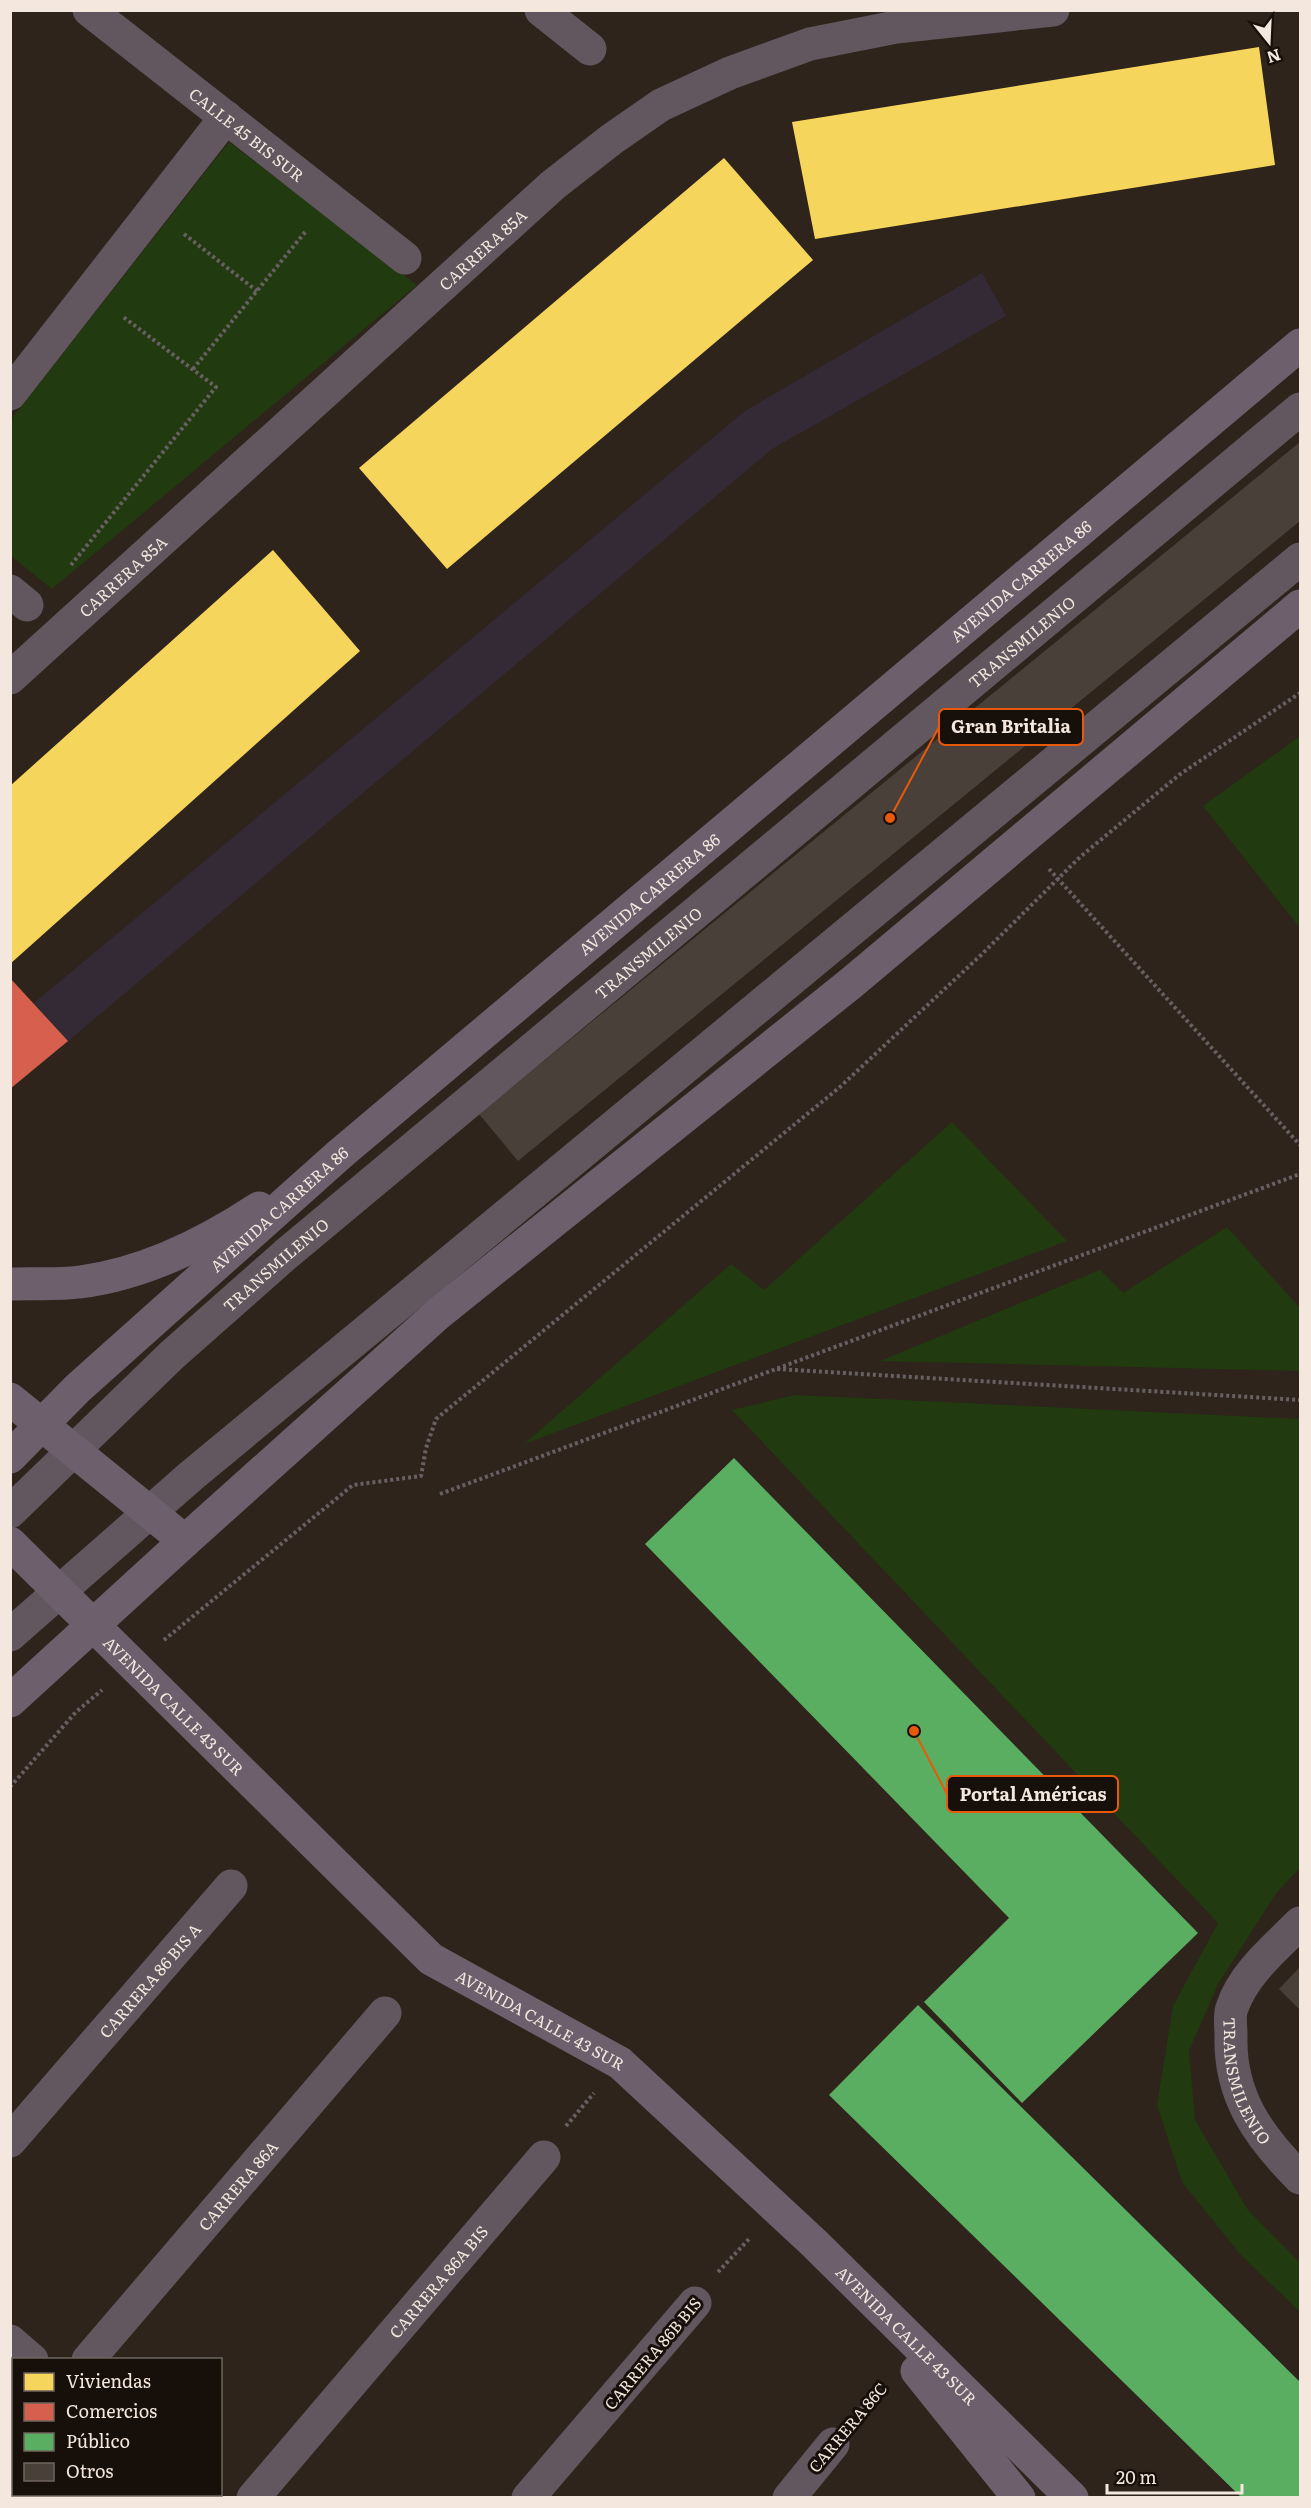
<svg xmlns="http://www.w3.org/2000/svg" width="1311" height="2508" font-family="Literata,serif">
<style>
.commercial{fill:#332a36}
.green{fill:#213a0f}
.homes{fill:#f6d55c}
.shops{fill:#d6604d}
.public{fill:#5aae61}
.building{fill:#484039}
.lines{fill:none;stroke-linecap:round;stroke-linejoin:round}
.path{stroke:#696063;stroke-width:4;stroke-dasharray:3 3;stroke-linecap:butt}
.minor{stroke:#62575f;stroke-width:33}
.major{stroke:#6d5f6c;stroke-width:33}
.labels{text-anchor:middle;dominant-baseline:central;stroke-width:6;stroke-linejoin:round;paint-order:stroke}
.street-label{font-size:16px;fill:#f3e7de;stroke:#170f09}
.leader{fill:none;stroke:#e8590c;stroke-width:2}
.callout-dot{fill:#e8590c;stroke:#170f09;stroke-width:2}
.callout{fill:#170f09;stroke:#e8590c;stroke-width:2}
.callout-label{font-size:18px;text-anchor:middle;font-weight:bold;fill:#f3e7de}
</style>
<rect width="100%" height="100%" fill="#2e241c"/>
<path class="commercial" d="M982 273 1006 316 772 449 68 1041 34 1003 745 411Z"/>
<path class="green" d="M229 142 417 285 52 589 11 556 10 421Z
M1300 736V928L1203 806Z
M952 1122 1067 1241 524 1444 731 1264 764 1290Z
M1227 1227 1300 1308V1371L880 1361 1100 1270 1123 1293Z
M795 1395 1300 1419V1868L1277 1892 1218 1984 1189 2051 1195 2120 1248 2210 1300 2263V2312L1240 2254 1182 2182 1157 2105 1173 2006 1218 1923 732 1410Z"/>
<path class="homes" d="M1259 47 1275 165 815 239 792 122Z
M724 158 813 260 447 569 359 468Z
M273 550 360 651 10 964V786Z"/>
<path class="shops" d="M10 978 68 1041 10 1089Z"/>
<path class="public" d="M734 1458 1198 1933 1022 2103 924 2002 1009 1918 645 1544Z
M918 2005 1300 2382V2498H1242L829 2095Z"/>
<path class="building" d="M1300 442V521L518 1161 479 1114Z
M1300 1967V2010L1279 1989Z"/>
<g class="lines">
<path class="path" d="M184 234 257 291
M193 369 306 231
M71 565 216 387 122 316
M1049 869 1300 1145
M777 1369 1300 1400
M440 1494 1300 1174
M164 1640 353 1485 421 1476 426 1448 436 1419 840 1087 981 955 1080 857 1179 775 1300 693
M10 1787 76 1712 102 1690
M566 2126 594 2093
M718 2272 750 2238
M857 2413 880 2387"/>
<g class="minor">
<path id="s1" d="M89 10 405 258"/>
<path d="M541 10 590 49"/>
<path d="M10 394 226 117"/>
<path d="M10 591 27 605"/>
<path id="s2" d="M10 678 553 185 612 139 661 105 730 73 810 44 896 27 1053 10"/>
<path id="s3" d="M10 1512 172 1355 285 1255 1300 409"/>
<path d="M10 1635 191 1476 1300 559"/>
<path id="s4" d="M1300 1923C1276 1947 1243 1974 1232 2008 1229 2015 1231 2027 1231 2035 1229 2096 1259 2137 1300 2178"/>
<path id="s5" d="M10 2141 231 1886"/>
<path d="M10 2341 32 2360"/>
<path id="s6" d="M88 2360 385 2013"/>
<path d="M184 2494 187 2498"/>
<path id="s7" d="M253 2498 544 2157"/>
<path d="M528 2498 695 2303"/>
<path d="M789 2498 833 2444"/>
</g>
<g class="major">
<path d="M10 1284C34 1283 57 1285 80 1282 143 1274 206 1243 259 1208"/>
<path d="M10 1399 185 1541"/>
<path id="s8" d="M10 1457 78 1388 340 1154 1300 345"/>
<path id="s9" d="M10 1543 431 1959 620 2063 814 2243 1072 2498"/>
<path d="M10 1701 185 1541 439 1313 850 984 1300 606"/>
<path d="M917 2371 1019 2498"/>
</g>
</g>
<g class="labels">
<g class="street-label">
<text stroke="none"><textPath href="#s1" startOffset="201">CALLE 45 BIS SUR</textPath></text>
<text stroke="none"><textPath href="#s2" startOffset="638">CARRERA 85A</textPath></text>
<text stroke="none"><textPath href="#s2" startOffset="152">CARRERA 85A</textPath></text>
<text stroke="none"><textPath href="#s8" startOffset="1338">AVENIDA CARRERA 86</textPath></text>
<text stroke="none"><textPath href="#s3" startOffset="1335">TRANSMILENIO</textPath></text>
<text stroke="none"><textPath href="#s8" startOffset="852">AVENIDA CARRERA 86</textPath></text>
<text stroke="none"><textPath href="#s3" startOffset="849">TRANSMILENIO</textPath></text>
<text stroke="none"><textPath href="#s8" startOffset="366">AVENIDA CARRERA 86</textPath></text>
<text stroke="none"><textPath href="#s3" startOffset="363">TRANSMILENIO</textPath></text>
<text stroke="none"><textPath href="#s9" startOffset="231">AVENIDA CALLE 43 SUR</textPath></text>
<text stroke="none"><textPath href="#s5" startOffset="213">CARRERA 86 BIS A</textPath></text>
<text stroke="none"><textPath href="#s9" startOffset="717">AVENIDA CALLE 43 SUR</textPath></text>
<text stroke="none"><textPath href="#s4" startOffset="186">TRANSMILENIO</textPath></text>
<text stroke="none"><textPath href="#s6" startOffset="230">CARRERA 86A</textPath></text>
<text stroke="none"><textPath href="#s7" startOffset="285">CARRERA 86A BIS</textPath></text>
<text stroke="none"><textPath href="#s9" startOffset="1203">AVENIDA CALLE 43 SUR</textPath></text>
<text transform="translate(652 2353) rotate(-50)">CARRERA 86B BIS</text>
<text transform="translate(847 2427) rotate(-50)">CARRERA 86C</text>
</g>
</g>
<path class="leader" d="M890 818L939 727M914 1731L947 1794"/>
<g class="callout-dot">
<circle cx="890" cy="818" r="6"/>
<circle cx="914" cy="1731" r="6"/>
</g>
<g class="callout">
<rect x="939" y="709" width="144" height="36" rx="6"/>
<rect x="947" y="1776" width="171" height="36" rx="6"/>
</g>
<g class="callout-label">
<text x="1011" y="733">Gran Britalia</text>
<text x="1033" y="1801">Portal Américas</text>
</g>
<rect width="1311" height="2508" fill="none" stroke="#f3e7de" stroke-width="24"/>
<rect x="12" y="2358" width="210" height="138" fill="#170f09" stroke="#6f655e" stroke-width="1.5"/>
<rect x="24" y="2373" width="30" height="18" fill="#f6d55c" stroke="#6f655e" stroke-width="1.5"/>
<text x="66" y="2388" font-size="18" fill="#f3e7de">Viviendas</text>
<rect x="24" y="2403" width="30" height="18" fill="#d6604d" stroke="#6f655e" stroke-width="1.5"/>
<text x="66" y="2418" font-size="18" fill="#f3e7de">Comercios</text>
<rect x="24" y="2433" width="30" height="18" fill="#5aae61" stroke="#6f655e" stroke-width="1.5"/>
<text x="66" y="2448" font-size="18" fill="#f3e7de">Público</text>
<rect x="24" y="2463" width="30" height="18" fill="#484039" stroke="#6f655e" stroke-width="1.5"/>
<text x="66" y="2478" font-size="18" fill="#f3e7de">Otros</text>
<g transform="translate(1269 42) rotate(162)" stroke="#170f09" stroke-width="4.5" paint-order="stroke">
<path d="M0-4.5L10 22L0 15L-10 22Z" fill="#f3e7de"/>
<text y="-9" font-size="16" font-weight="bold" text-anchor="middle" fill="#f3e7de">N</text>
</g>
<path d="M1107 2484v9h135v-9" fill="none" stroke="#f3e7de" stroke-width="3"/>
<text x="1116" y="2484" font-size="18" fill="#f3e7de" stroke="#170f09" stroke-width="4.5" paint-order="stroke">20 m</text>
</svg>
